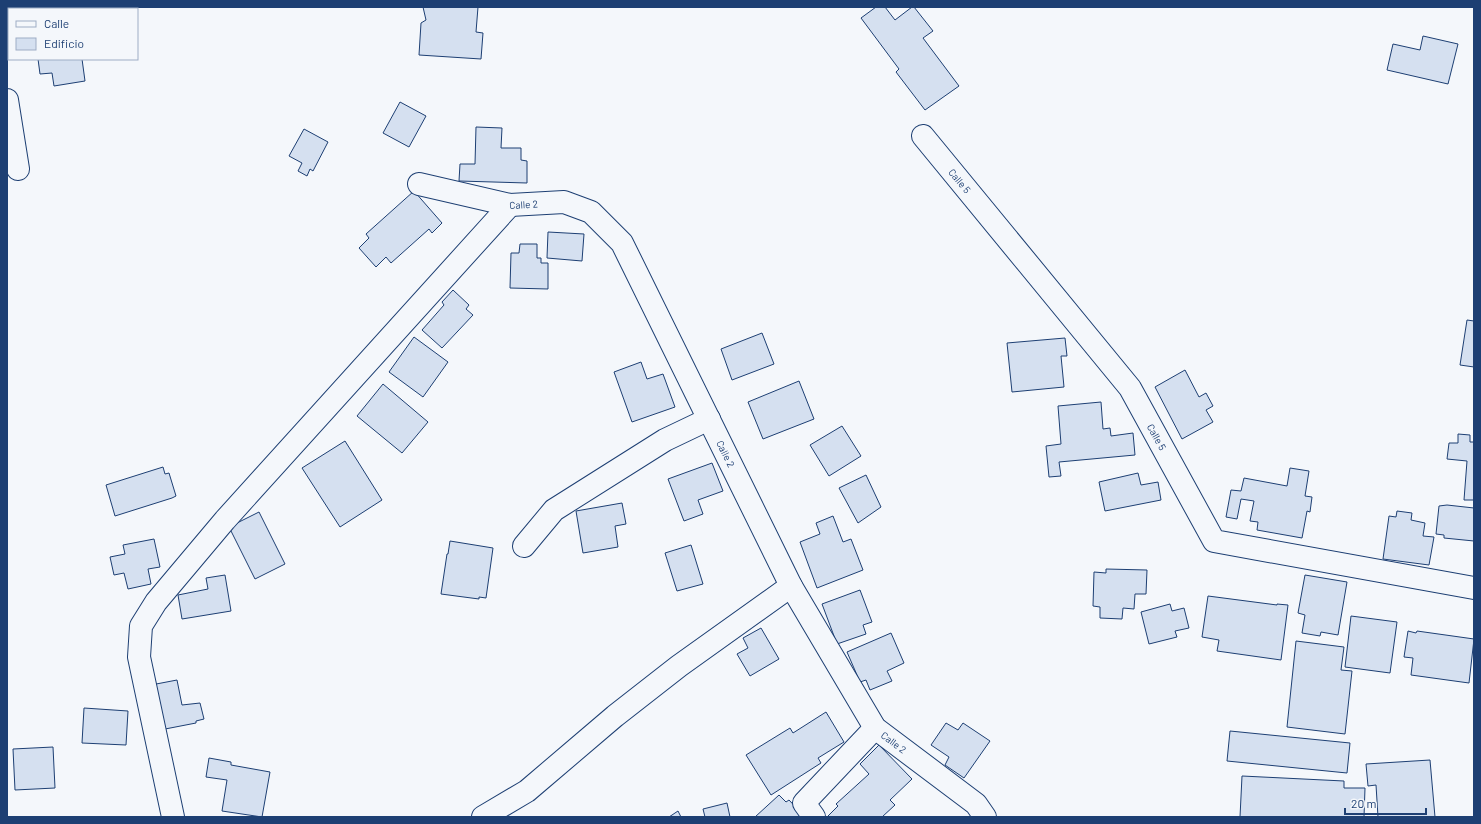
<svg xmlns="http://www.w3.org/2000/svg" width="1481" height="824" font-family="Barlow,sans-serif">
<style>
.building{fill:#d5e0f0;stroke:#1d3f73}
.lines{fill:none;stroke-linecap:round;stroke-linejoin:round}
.minor-casing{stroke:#1d3f73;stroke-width:24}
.minor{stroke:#f4f7fb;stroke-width:22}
.labels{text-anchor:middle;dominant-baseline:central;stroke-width:3;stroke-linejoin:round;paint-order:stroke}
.street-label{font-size:10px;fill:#1d3f73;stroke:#f4f7fb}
</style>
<rect width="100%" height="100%" fill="#f4f7fb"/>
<path class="building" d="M423 7H478L476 32 483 33 481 59 419 55 421 23 426 20Z
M876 7H885L895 20 912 7H914L933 31 923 38 959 86 925 110 896 72 899 69 861 18Z
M1423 36 1458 44 1448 84 1387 70 1393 44 1420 50Z
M38 59H82L85 81 54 86 52 73 40 74Z
M400 102 426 116 409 147 383 133Z
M476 127 502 128 501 148H521V160L527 161V183L459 181 460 164H475Z
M304 129 328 142 313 171 310 169 307 176 298 171 302 163 289 156Z
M414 191 442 223 432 233 429 229 391 263 386 257 376 267 359 248 369 238 366 234Z
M548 232 584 234 582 261 547 258Z
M520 244H537V258H541V263H548V289L510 288 511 253H519Z
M453 290 469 305 466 309 473 315 442 348 422 330 444 305 442 302Z
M1467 320 1474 321V367L1460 365Z
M762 333 774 364 732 380 721 349Z
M414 337 448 362 423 397 389 372Z
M1065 338 1067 356H1061L1064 387 1012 392 1007 343Z
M641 362 647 379 663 374 675 407 632 422 614 372Z
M1185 370 1199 397 1206 393 1213 406 1206 410 1213 422 1182 439 1155 387Z
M799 381 814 419 763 439 748 402Z
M383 384 428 422 402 453 357 416Z
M1101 402 1103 429 1110 428 1111 436 1133 433 1135 455 1059 462 1061 476 1049 477 1046 446 1061 444 1058 406Z
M842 426 861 456 829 476 810 445Z
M1458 434 1470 435V442H1474V500H1464L1467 461 1447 459 1449 443H1458Z
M345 441 382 500 340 527 302 468Z
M712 463 723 491 698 500 703 514 684 521 668 479Z
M163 467 165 474 169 473 176 496 172 498 115 516 106 485Z
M1290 468 1309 471 1305 496 1312 497 1310 512 1307 511 1302 538 1257 530 1258 522 1250 521 1254 501 1241 499 1237 519 1226 517 1231 490 1241 491 1244 478 1287 486Z
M1138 473 1141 485 1158 482 1161 500 1105 511 1099 482Z
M866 475 881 507 858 523 839 488Z
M622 503 626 524 615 526 618 547 583 553 576 511Z
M1447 505 1474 508V541L1444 538V535L1436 534 1439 506Z
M1397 511 1412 513 1411 520 1425 523 1423 536 1434 537 1429 565 1383 559 1389 516 1396 517Z
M259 512 285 564 255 579 229 527Z
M833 516 843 542 851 539 863 570 817 588 800 542 820 534 816 523Z
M154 539 160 567 148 569 151 584 128 589 124 573 114 575 110 557 125 554 123 545Z
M450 541 493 548 486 598 479 597V599L441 594 447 554H448Z
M691 545 703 584 677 591 665 553Z
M1106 569 1147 570 1146 594H1135L1134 609 1123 608 1122 619 1100 618V607L1093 606 1094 572 1106 573Z
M225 575 231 611 182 619 178 595 208 589 206 578Z
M1305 575 1347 582 1338 635 1321 632 1320 636 1302 633 1305 615 1298 613Z
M860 590 872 622 863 625 866 634 837 644 822 604Z
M1208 596 1277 605V604L1288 605 1281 660 1217 651 1219 640 1202 637Z
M1170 604 1172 611 1184 608 1189 628 1175 631 1177 637 1149 644 1141 612Z
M1351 616 1397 622 1390 673 1345 667Z
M761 628 779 659 750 676 737 654 748 648 743 638Z
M1408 631 1416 633 1417 631 1474 639 1469 683 1411 675 1413 658 1404 657Z
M891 633 904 663 887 671 892 681 870 690 866 680 860 682 847 652Z
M1296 641 1344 647 1341 670 1352 671 1345 734 1287 727Z
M177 680 182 705 200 703 204 719 196 721V723L160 730 151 685Z
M84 708 128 711 126 745 82 743Z
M826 712 844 742 818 758 821 763 771 795 746 755 790 728 793 733Z
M946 723 958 730 963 723 990 741 964 778 945 765 949 757 931 745Z
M1230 731 1350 743 1347 773 1227 761Z
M879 745 912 779 890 800 895 805 882 817H827L838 806 836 804 869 774 860 764Z
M53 747 55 788 15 790 13 749Z
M209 758 231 762V765L270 772 262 817 222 811 227 780 206 777Z
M1430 760 1435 817H1378L1376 785 1368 786 1366 764Z
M1242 776 1344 781V788H1365L1364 817H1240Z
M779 795 786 802 789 800 805 817H755Z
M727 803 730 817H705L703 809Z
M678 811 681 817H669Z"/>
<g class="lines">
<defs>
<g id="minor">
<path d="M7 100 18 169"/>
<path id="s1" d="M923 136 1130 388 1214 541 1474 588"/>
<path id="s2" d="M419 184 510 205 564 202 591 212 622 243 791 586 875 728 976 804 985 817"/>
<path d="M524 546 554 510 665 440 709 419"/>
<path d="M173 817 139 657 141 626 156 602 225 520 510 205"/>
<path d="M483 817 527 791 615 716 679 666 791 586"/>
<path d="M814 817 804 803 875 728"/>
</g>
</defs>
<use href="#minor" class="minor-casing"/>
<use href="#minor" class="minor"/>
</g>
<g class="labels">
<g class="street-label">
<text stroke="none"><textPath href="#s1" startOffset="58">Calle 5</textPath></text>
<text stroke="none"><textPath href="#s2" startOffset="107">Calle 2</textPath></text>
<text stroke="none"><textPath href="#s1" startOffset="382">Calle 5</textPath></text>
<text stroke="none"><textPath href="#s2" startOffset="455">Calle 2</textPath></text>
<text stroke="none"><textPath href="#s2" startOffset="791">Calle 2</textPath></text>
</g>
</g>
<rect width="1481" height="824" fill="none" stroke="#1d3f73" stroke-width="16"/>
<rect x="8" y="8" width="130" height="52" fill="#f4f7fb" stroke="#9eadc5"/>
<rect x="16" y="21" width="20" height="6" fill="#f4f7fb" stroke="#9eadc5"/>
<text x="44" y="28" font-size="12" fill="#1d3f73">Calle</text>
<rect x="16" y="38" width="20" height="12" fill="#d5e0f0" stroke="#9eadc5"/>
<text x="44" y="48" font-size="12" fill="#1d3f73">Edificio</text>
<path d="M1345 808v6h81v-6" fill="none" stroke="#1d3f73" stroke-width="2"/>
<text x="1351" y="808" font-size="12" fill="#1d3f73" stroke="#f4f7fb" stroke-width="3" paint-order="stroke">20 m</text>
</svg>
